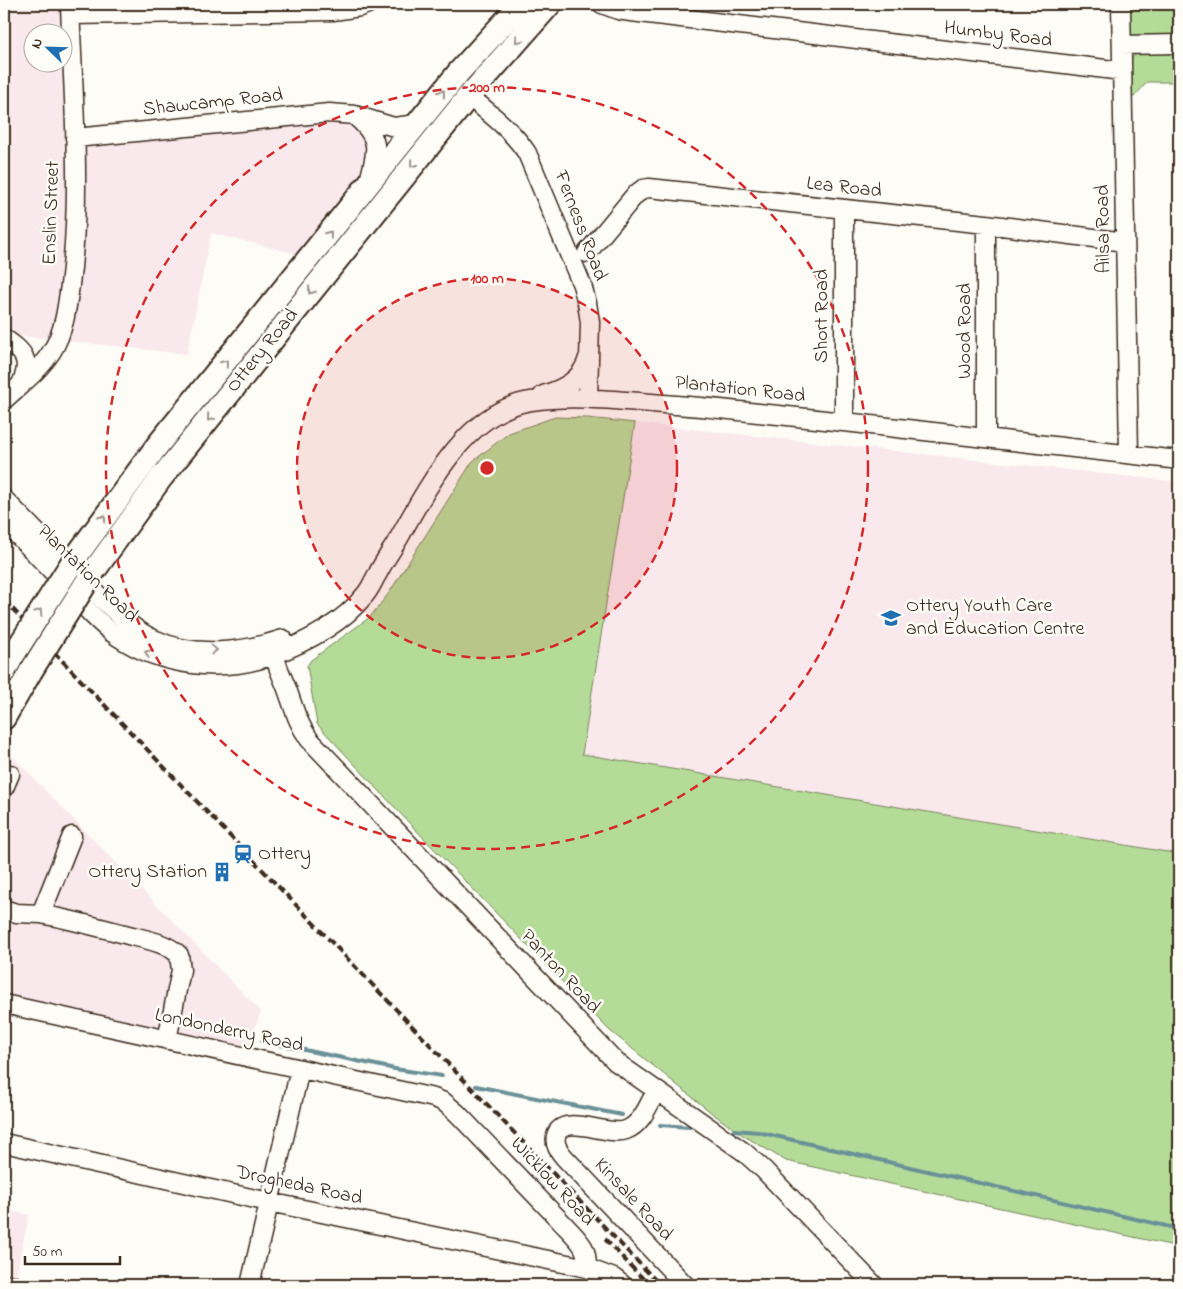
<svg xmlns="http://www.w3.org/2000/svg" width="1183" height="1289" font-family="'Indie Flower',sans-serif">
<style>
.built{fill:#f9e8ec;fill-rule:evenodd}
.green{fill:#b4dc98;stroke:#78835b}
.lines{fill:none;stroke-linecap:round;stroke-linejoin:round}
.stream{stroke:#6a9098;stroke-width:4}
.minor-casing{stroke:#3b2a1e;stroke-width:21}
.major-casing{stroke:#3b2a1e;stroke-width:26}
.minor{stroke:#fdfcf7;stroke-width:18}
.major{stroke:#fdfcf7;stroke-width:22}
.rail{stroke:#3b2a1e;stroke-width:4;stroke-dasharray:8 4;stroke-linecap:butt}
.major-bridge-casing{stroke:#3b2a1e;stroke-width:26;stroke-linecap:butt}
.major-bridge{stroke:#fdfcf7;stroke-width:22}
.oneway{stroke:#9c938a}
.ring{fill:none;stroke:#d62828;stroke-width:2.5;stroke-dasharray:9 6}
.labels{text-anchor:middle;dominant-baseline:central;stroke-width:5;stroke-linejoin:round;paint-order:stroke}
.street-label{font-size:20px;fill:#3b2a1e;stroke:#fdfcf7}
.poi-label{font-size:20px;fill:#3b2a1e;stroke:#fdfcf7;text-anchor:start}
.centre{fill:#d62828;stroke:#fdfcf7;stroke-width:2.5}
.ring-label{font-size:15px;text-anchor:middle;font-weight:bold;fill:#d62828;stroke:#fdfcf7;stroke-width:5;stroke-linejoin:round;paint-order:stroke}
</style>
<rect width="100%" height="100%" fill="#fdfcf7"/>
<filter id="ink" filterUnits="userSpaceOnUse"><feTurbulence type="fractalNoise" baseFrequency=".02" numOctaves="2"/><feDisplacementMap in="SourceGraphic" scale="10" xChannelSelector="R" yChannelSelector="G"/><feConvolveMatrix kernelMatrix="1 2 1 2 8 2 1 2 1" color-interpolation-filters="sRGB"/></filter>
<g filter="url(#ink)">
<path class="built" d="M4 4H70L75 138 355 115 374 162 311 257 211 233 187 354 4 334ZM32 32H62V62H32Z
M635 423 1179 482V854L582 754Z
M7 751 261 1012 253 1031 249 1057 4 1004V758Z
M4 1209 29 1215 14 1285 4 1284Z"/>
<path class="green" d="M1127 4H1179V38H1135L1129 32Z
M1179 50V82H1147L1134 97H1129C1129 82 1124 59 1140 51Z
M555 417 588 418 635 423 582 754 1179 854V1247L786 1161 741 1134 713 1114 609 1030 413 827 317 724 307 666 311 660 370 617 389 593 472 462 509 433Z"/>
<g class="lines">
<path class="stream" d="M262 1041 395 1069 442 1076
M476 1086 622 1115
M660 1125 690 1127
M734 1130 758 1132 1179 1229"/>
<defs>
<path id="minor" d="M602 4 618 10 631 12 1122 71
M1121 4 1129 454
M71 15 333 11 360 7 368 4
M1122 45 1179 44
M469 96C490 114 512 130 527 153L582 285 587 303 590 322 588 398
M355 116C382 139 377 150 369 181
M75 138 329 113 355 115 394 127 417 124
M844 210V422
M986 224V438
M587 253 635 195 643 189 649 188 986 224 1125 242
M4 338C24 352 32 360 21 384
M543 395C563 389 582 380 588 358
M4 400C20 385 40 370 52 351 64 332 67 308 70 285 82 192 73 97 70 4
M4 499 104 601C119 615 136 632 156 640 194 658 244 652 283 639
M4 521C24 542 45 563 65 585 81 603 98 623 118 637 161 666 219 673 268 657 303 644 340 626 364 596 370 590 373 581 378 573 384 561 392 550 399 538 427 488 467 410 531 401 567 396 603 399 639 402 682 405 725 409 768 414 905 428 1042 445 1179 460
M274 643C273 660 281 673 287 689 294 708 297 722 309 739L616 1062 744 1152 764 1170 874 1285
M4 788 10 774
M4 909 16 913 41 914 72 836
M41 914C72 920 102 928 132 936 148 940 167 943 179 955L181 970 167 1040
M4 1004 434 1098 444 1102 457 1113 572 1233C584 1246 587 1250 587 1268
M656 1091C649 1104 642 1124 626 1130 608 1137 562 1112 556 1136 554 1145 559 1151 564 1157L685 1285
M4 1143 269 1202 587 1268 614 1278 623 1285
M4 1284 12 1285
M250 1285 300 1069"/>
<path id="major" d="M75 558 157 446 459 72 521 4
M91 575 161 478 469 96 550 4
M4 672 14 654
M4 718 31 671"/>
</defs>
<use href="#minor" class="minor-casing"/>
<use href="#major" class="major-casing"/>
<use href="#minor" class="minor"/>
<use href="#major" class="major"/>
<path class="rail" d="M4 600 660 1285
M605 1239 649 1285"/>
<defs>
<path id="major-bridge" d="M14 654 75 558
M31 671 91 575"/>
</defs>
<use href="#major-bridge" class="major-bridge-casing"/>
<use href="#major-bridge" class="major-bridge"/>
</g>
<defs><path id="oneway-chevron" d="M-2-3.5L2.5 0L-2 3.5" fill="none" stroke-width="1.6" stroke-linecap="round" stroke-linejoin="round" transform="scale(1.25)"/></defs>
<g class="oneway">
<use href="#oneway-chevron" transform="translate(518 40) rotate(131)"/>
<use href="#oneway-chevron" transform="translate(442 93) rotate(-51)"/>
<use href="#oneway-chevron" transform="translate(413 164) rotate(129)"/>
<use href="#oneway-chevron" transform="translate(329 234) rotate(-52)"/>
<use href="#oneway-chevron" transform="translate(311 291) rotate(129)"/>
<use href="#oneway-chevron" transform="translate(225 363) rotate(-51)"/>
<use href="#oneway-chevron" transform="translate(210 418) rotate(129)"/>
<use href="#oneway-chevron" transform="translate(103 518) rotate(-54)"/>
<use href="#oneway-chevron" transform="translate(39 612) rotate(-58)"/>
<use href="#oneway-chevron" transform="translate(214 650) rotate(1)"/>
<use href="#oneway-chevron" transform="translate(148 653) rotate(-158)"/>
</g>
</g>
<circle cx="487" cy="468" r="190" fill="#d62828" fill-opacity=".12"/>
<g class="ring">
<circle cx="487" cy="468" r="190"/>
<circle cx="487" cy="468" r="381"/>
</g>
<defs>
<symbol id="school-bare" viewBox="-9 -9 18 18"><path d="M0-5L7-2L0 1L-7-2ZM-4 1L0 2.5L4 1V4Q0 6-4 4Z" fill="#1f6fb2" stroke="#fdfcf7" stroke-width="2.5" paint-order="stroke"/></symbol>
<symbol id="station-bare" viewBox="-9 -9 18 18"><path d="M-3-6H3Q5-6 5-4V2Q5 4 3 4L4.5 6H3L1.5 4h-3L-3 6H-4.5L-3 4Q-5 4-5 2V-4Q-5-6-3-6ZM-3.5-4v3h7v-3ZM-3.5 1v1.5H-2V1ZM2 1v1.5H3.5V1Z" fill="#1f6fb2" stroke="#fdfcf7" stroke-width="2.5" paint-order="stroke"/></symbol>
<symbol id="building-bare" viewBox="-9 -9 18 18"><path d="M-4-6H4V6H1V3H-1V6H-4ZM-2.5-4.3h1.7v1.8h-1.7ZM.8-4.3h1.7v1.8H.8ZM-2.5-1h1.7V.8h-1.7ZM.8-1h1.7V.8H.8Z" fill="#1f6fb2" stroke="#fdfcf7" stroke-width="2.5" paint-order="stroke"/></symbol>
</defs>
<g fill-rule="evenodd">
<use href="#school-bare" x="877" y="604" width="28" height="28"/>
<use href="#station-bare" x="229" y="840" width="28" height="28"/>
<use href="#building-bare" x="208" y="858" width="28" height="28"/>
</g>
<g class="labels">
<g class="street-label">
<text transform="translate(998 35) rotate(7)">Humby Road</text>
<text transform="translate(213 103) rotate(-6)">Shawcamp Road</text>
<text transform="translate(844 188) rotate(6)">Lea Road</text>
<text transform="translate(52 213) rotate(-88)">Enslin Street</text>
<text transform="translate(580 226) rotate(69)">Ferness Road</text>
<text transform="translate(1104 229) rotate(-91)">Ailsa Road</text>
<text transform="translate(822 316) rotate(-90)">Short Road</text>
<text transform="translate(965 331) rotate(-90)">Wood Road</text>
<text transform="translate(263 351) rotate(-51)">Ottery Road</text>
<text transform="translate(740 390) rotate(6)">Plantation Road</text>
<text transform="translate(87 574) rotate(44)">Plantation Road</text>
<text transform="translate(560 972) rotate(47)">Panton Road</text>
<text transform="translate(229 1031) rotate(12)">Londonderry Road</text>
<text transform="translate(552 1182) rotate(47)">Wicklow Road</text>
<text transform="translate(299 1186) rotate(12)">Drogheda Road</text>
<text transform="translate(633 1200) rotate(47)">Kinsale Road</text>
</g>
<g class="poi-label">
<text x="906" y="606">Ottery Youth Care<tspan x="906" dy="23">and Education Centre</tspan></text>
<text x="258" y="854">Ottery</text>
<text x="207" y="872" text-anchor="end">Ottery Station</text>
</g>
</g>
<circle cx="487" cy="468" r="8" class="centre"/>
<g class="ring-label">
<text x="487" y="92">200 m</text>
<text x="487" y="283">100 m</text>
</g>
<rect width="1183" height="1289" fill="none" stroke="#fdfcf7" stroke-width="20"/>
<rect x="10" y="10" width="1163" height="1269" fill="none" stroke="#3b2a1e" stroke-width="2" filter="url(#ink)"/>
<g transform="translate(48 48) rotate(293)"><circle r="24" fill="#fdfcf7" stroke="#afa8a0"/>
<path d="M0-4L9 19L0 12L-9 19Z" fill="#1f6fb2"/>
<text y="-8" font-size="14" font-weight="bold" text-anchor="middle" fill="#3b2a1e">N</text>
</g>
<path d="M25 1256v8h95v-8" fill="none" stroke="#3b2a1e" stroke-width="2.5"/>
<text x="32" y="1256" font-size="15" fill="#3b2a1e" stroke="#fdfcf7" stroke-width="4" paint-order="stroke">50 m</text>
</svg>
